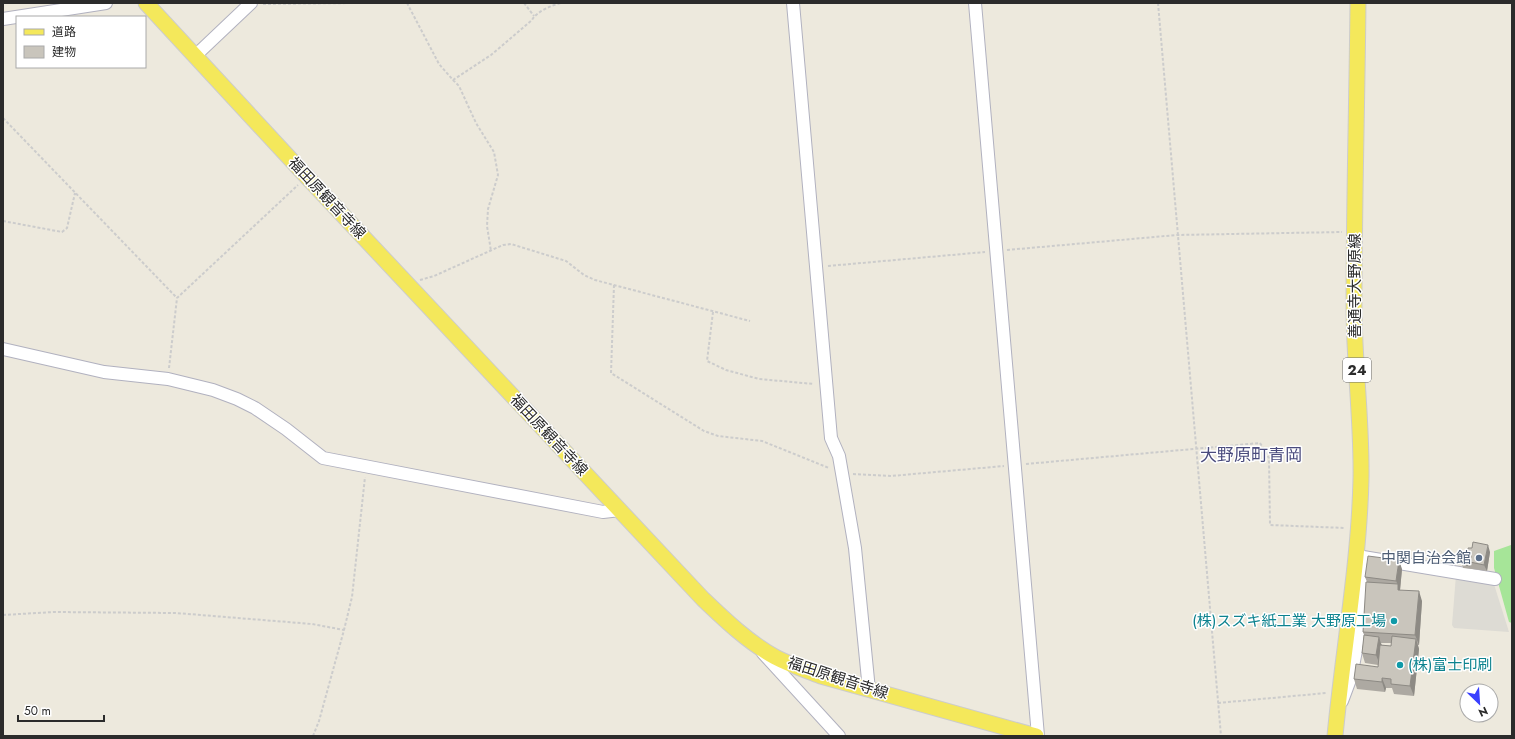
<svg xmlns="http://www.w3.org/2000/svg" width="1515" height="739" font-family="Jost,'Noto Sans JP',sans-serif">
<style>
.green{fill:#a6e598}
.plaza{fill:#dddbd4}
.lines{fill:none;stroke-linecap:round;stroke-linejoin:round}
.minor-casing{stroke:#b1b1bf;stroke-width:14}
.major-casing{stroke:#ccc;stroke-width:17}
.path{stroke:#ccc;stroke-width:2;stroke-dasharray:3 2;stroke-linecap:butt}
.minor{stroke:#fff;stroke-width:12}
.major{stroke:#f4e85b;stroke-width:15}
.wall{fill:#ada9a2;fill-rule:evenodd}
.shaded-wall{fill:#8d8a84}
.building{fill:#c9c5bc;stroke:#8d8a84}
.service-dot{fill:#5c6f8a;stroke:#fff;stroke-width:1.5}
.culture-dot{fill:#0f9aa8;stroke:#fff;stroke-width:1.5}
.labels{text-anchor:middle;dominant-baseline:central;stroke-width:3;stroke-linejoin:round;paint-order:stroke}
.shield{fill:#fff;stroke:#6b6b6b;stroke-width:1}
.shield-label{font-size:14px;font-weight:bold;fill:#2b2b2b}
.street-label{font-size:15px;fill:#2b2b2b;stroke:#fff}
.service-label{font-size:15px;fill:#4e5e75;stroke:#fff;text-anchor:end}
.culture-label{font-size:15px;fill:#0d838f;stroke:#fff;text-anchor:end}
.quarter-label{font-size:17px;fill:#4a4b7d;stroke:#fff}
</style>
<rect width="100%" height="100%" fill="#ede9dd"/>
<path class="green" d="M1512 537V623L1509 622 1494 568V551L1511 545Z"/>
<path class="plaza" d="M1456 575 1493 581 1509 632 1454 628 1452 625Z"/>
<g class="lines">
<defs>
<path id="minor" d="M793 3 831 438 839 456 855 548 869 690
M975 3C995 247 1018 492 1038 736
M3 19 106 3
M195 56 251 3
M3 349 104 372 168 379 213 390 237 399 255 408 286 429 323 458 603 512 620 510
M1357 556 1495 579
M763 653 839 736
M1342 701 1351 677 1358 640 1362 603V569L1357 556"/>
<path id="major" d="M146 3 307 177 703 599C725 620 748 642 775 657 790 665 806 670 821 676L1036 736
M1335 736C1343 650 1359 565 1361 479 1362 421 1354 364 1354 306 1354 205 1357 104 1358 3"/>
</defs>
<use href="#minor" class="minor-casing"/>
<use href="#major" class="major-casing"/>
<path class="path" d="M407 3 439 64 453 80 491 55 532 20C536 12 552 5 561 3
M524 3 534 16
M1158 3 1221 736
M263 4 355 3
M453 80 459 86 476 123 494 152 498 175 488 209 487 226 491 251
M3 118 177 298
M3 221 62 232 67 228 75 193
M1007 250 1177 235 1342 232
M828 266 985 252
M420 280 434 276 503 245 511 244 566 261 584 275 595 280 750 321
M614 285 611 373 704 431 718 436 762 441 829 468
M713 312 707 361 726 370 759 379 814 384
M169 368 177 298 298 185
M1026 464 1260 443 1269 458 1270 525 1345 528
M853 474 891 476 1004 466
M3 615 54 612 176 613 312 624 344 630
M1218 703 1326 693
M313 736 319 721 344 630 352 597 365 477"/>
<use href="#minor" class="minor"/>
<use href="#major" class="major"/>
</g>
<path class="wall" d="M1490 552 1487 571 1472 569V567V569L1463 568 1462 564 1468 558 1467 554Z
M1402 569 1400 590 1422 601 1419 645H1418L1419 649 1414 696 1394 694 1392 688H1386L1385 692 1357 689 1354 679 1378 667V665L1365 663 1362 653 1364 635 1363 632 1367 582 1365 577ZM1381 643H1392L1391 646 1382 645Z"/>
<path class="shaded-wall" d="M1488 545 1490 552 1487 571 1484 565Z
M1399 560 1402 569 1400 590H1398V585L1396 581Z
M1419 591 1422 601 1419 645 1415 635Z
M1379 637 1382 647 1380 665 1376 655Z
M1416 639 1419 649 1414 696 1410 686Z
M1382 678 1386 688 1385 692 1382 682Z"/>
<path class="building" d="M1473 542 1488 545 1484 565 1470 562 1471 555 1467 554 1468 548H1472Z
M1368 556 1399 560 1396 581 1365 577Z
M1463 557 1471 559 1470 566 1462 564Z
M1366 582 1398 584V590L1419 591 1415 635 1363 632Z
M1364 635 1379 637 1376 655 1362 653Z
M1392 636 1416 639 1410 686 1391 684V679L1382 678V682L1354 679 1356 664 1378 667 1380 645 1391 646Z"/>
<circle class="service-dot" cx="1479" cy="558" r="4"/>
<g class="culture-dot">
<circle cx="1394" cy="621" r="4"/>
<circle cx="1400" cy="665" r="4"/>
</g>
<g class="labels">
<rect class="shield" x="1343" y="358" width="28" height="24" rx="3"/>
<g class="shield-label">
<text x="1357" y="370">24</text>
</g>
<g class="street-label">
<text transform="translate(327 198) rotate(47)">福田原観音寺線</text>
<text transform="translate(1355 286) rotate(-90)">善通寺大野原線</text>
<text transform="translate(549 435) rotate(47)">福田原観音寺線</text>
<text transform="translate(838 678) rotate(18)">福田原観音寺線</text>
</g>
<g class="service-label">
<text x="1471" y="558">中関自治会館</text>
</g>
<g class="culture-label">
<text x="1386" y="621">(株)スズキ紙工業 大野原工場</text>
<text x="1408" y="665" text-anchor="start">(株)富士印刷</text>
</g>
<g class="quarter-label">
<text x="1251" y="455">大野原町青岡</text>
</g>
</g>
<rect width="1515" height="739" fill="none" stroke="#2b2b2b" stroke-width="8"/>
<rect x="16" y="16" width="130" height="52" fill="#ffffff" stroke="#aaaaaa"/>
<rect x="24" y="29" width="20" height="6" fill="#f4e85b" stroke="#aaaaaa"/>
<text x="52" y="36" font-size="12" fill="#2b2b2b">道路</text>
<rect x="24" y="46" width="20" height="12" fill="#c9c5bc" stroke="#aaaaaa"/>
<text x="52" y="56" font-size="12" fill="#2b2b2b">建物</text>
<g transform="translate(1479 703) rotate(155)"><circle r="19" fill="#ffffff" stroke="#aaaaaa"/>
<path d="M0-3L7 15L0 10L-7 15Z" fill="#393ffe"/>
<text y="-6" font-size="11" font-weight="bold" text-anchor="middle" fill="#2b2b2b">N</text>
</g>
<path d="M18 715v6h86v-6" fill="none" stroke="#2b2b2b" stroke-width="2"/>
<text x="24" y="715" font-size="12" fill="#2b2b2b" stroke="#ffffff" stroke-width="3" paint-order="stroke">50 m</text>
</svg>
